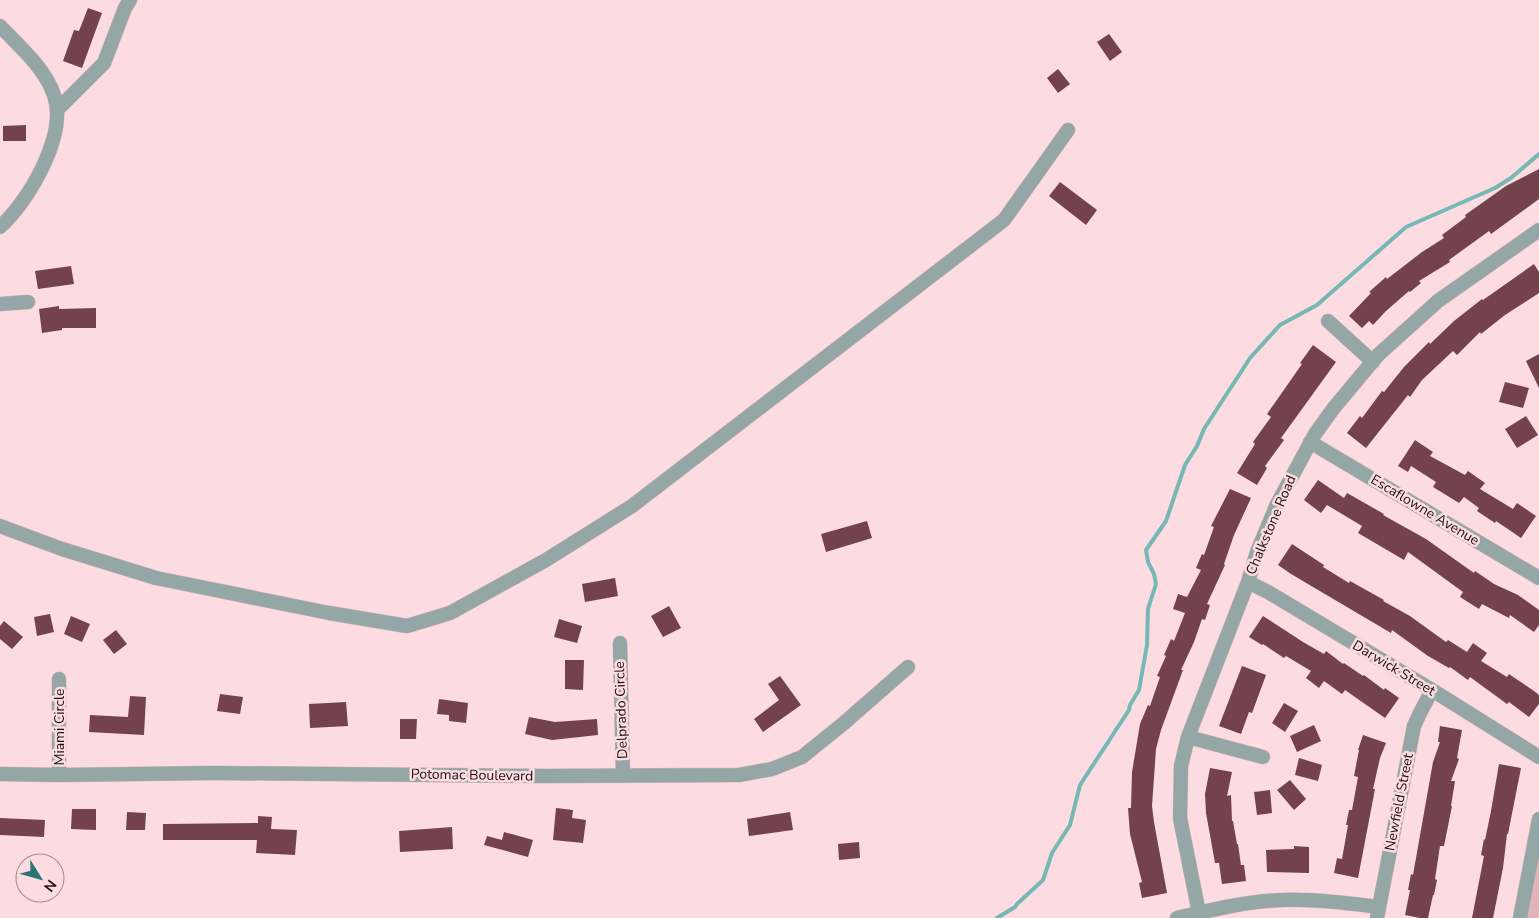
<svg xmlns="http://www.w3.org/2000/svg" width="1539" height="918" font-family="'Nunito Sans',sans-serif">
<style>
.green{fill:#e1b4ba}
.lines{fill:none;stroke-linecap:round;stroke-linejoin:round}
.stream{stroke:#75b8b5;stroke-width:4}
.building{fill:#73424b}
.minor-casing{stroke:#d8bbbf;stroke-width:15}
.minor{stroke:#94a6a5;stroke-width:14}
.labels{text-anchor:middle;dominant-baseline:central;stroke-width:5;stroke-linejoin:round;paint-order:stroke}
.street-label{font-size:14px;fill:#1d1012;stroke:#fcdce0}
</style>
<rect width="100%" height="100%" fill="#fcdce0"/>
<path class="green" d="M1539 839V918H1522Z"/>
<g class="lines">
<path class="stream" d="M997 918 1015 907 1017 904 1043 880 1052 853 1070 825 1080 785 1129 710 1130 705 1139 690 1147 645 1148 609 1156 584 1154 574 1148 562 1146 550 1166 521 1185 465 1197 446 1204 429 1250 358 1280 325 1317 305 1406 227 1495 188 1511 178 1539 154"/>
</g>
<path class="building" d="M88 8 102 13 82 68 63 61 74 30 79 31Z
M1109 34 1122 52 1110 61 1097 42Z
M1058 69 1070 84 1058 93 1047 78Z
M26 125V141H3V126Z
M1539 169V199L1491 234 1489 231 1449 260 1450 262 1419 281 1421 283 1410 292 1409 291 1386 311 1373 325 1369 321 1362 328 1349 316 1371 293 1369 292 1386 277 1387 279 1422 252 1444 238 1442 235 1466 217 1465 215 1506 186Z
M1060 182 1097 210 1086 225 1049 196Z
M1534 264 1539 272V293L1505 315 1481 334 1480 332 1457 355 1453 351 1422 380 1410 397 1408 395 1366 448 1347 433 1360 416 1362 418 1382 391 1384 392 1404 367 1429 342 1430 344 1454 321 1482 299 1483 300Z
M71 266 74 284 38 289 35 271Z
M59 306V309L96 308V328H62V330L42 333 39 309Z
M1313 345 1336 362 1281 438 1284 440 1265 466 1267 468 1257 485 1237 473 1255 444 1253 442 1271 417 1267 414 1302 364 1300 363Z
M1539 354V388L1526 361Z
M1505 382 1529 388 1523 408 1499 402Z
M1526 416 1538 435 1517 448 1505 429Z
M1415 440 1433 452 1430 456 1465 475 1468 471 1485 483 1480 489 1513 509 1517 503 1536 516 1521 538 1496 521 1495 523 1477 511 1479 508 1464 497 1459 503 1433 487 1436 482 1411 466 1408 472 1398 466Z
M1318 480 1344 498 1347 493 1384 514 1383 515 1426 539 1474 573 1475 571 1494 584 1518 595 1539 610V625L1534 632 1510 615 1509 618 1482 604 1479 609 1460 597 1463 592 1408 552 1404 560 1358 533 1362 526 1327 505 1321 513 1304 500Z
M1230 489 1251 498 1234 535 1224 564 1225 565 1207 604 1210 605 1205 620 1202 619 1194 642 1181 670H1183L1161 730 1156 749 1152 806 1154 822 1167 893 1142 898 1139 883 1142 882 1130 834 1128 808H1131L1132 772 1140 724 1148 705 1150 706 1160 677 1157 676 1166 656 1164 655 1171 639 1174 641 1185 613 1173 609 1178 594 1187 597 1201 570 1196 568 1202 554 1204 555 1214 527 1211 526Z
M867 521 872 538 826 552 821 534Z
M1292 544 1324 565 1323 567 1349 583 1350 581 1384 600 1383 601 1410 616 1446 642 1448 640 1467 652 1473 643 1487 653 1481 661 1507 677 1509 674 1534 691 1539 695V704L1529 717 1509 702 1507 704 1470 677 1468 680 1450 667 1449 668 1428 656 1392 630 1391 633 1291 574 1278 565Z
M615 578 618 596 585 602 582 584Z
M669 606 681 628 663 637 651 616Z
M50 614 54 632 37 636 34 617Z
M71 616 90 624 82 642 64 634Z
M1263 616 1303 642 1324 654 1326 651 1343 664 1344 663 1363 676 1364 675 1384 690 1385 688 1399 698 1385 718 1345 690 1342 694 1324 681 1319 688 1306 678 1311 671 1286 656 1284 658 1263 644 1262 645 1249 637Z
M559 619 582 626 577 643 554 637Z
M4 621 23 637 12 649 0 639V626Z
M116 630 127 644 114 654 103 640Z
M565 660H584L583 690 565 689Z
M1242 666 1266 675 1252 713 1249 712 1241 734 1219 726Z
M780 676 801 705 763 732 754 719 779 700 768 684Z
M220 694 243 697 240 714 217 711Z
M130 696 146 697 144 735 89 732 90 715 128 717Z
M439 699 468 703 466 723 449 721V715L437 714Z
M346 702 348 726 310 728 309 704Z
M1284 703 1298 711 1285 732 1272 723Z
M529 717 555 722 597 719 598 735 552 740 525 734Z
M400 719H417L416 739H400Z
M1314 725 1321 741 1297 752 1290 736Z
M1440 726 1462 730 1457 758 1459 759 1451 781H1455L1451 806H1452L1444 846H1440L1435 879 1437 880 1434 895H1433L1428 918H1420L1405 915 1410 890H1408L1411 874 1413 875 1433 762 1440 742H1438Z
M1363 735 1386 743 1380 758 1373 789H1375L1358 878 1334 873 1337 858 1342 859 1348 825H1346L1349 810H1352L1358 777 1354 776 1359 750H1358Z
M1299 758 1322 765 1318 781 1295 775Z
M1499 764 1521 768 1508 834H1507L1503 868 1493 918H1472L1484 856 1481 855 1484 839 1485 840 1491 811Z
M1210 768 1232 772 1227 796 1231 795 1232 821H1233L1237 844H1238L1241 865H1244L1246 881 1222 884 1219 863H1215L1206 813 1205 794Z
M1290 780 1306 799 1294 810 1277 790Z
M1270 790 1272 813 1257 815 1254 792Z
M556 808 573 810 572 818 586 820 583 843 553 840Z
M72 809H96V830L71 829Z
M127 812 146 813 145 830H126Z
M790 812 793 830 749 836 747 819Z
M258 816 272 817 271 829 297 830 295 855 256 853 257 840H163V824L258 823Z
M0 818 45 820 44 837 0 835Z
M452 827 453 849 400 852 399 831Z
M504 832 533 840 528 857 484 845 487 836 502 840Z
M859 842 860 858 839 860 838 844Z
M1294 846 1309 847V873L1267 872 1266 850 1294 849Z"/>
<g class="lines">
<defs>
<path id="minor" d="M0 26C19 46 45 68 54 95 68 134 29 201 0 227
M58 109 104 63 125 8 130 0
M0 304 28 302
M1328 321 1373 362
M1310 442 1539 578
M0 526 62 549 156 578 329 613 407 626 450 613 546 560 632 506 1004 220 1068 130
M1248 582 1268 592 1432 690 1539 757
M620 643 623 776
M1188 737 1263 757
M0 774 59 775 213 773 546 776 739 775 772 769 802 757 844 723 908 667
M59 775V679
M1199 913 1180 818 1181 766 1188 737 1248 582 1257 552 1277 504 1315 434 1333 409 1378 355 1438 301 1539 230
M1177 918C1211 910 1247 901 1283 900 1315 899 1347 903 1379 907
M1377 918 1414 726 1420 713 1432 690
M1520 918 1539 819"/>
</defs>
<use href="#minor" class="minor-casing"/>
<use href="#minor" class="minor"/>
</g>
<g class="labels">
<g class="street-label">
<text transform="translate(1425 510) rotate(31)">Escaflowne Avenue</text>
<text transform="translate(1271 525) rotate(-67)">Chalkstone Road</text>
<text transform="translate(1394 668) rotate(31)">Darwick Street</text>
<text transform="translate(621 710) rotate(-92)">Delprado Circle</text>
<text transform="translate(59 727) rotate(-90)">Miami Circle</text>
<text transform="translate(472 775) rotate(1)">Potomac Boulevard</text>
<text transform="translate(1399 802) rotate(-79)">Newfield Street</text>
</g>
</g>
<g transform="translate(40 878) rotate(127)"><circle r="24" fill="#fcdce0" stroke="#a38a8e"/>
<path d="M0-4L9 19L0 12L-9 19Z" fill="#2a7472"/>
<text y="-8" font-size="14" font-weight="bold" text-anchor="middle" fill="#1d1012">N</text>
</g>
</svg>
